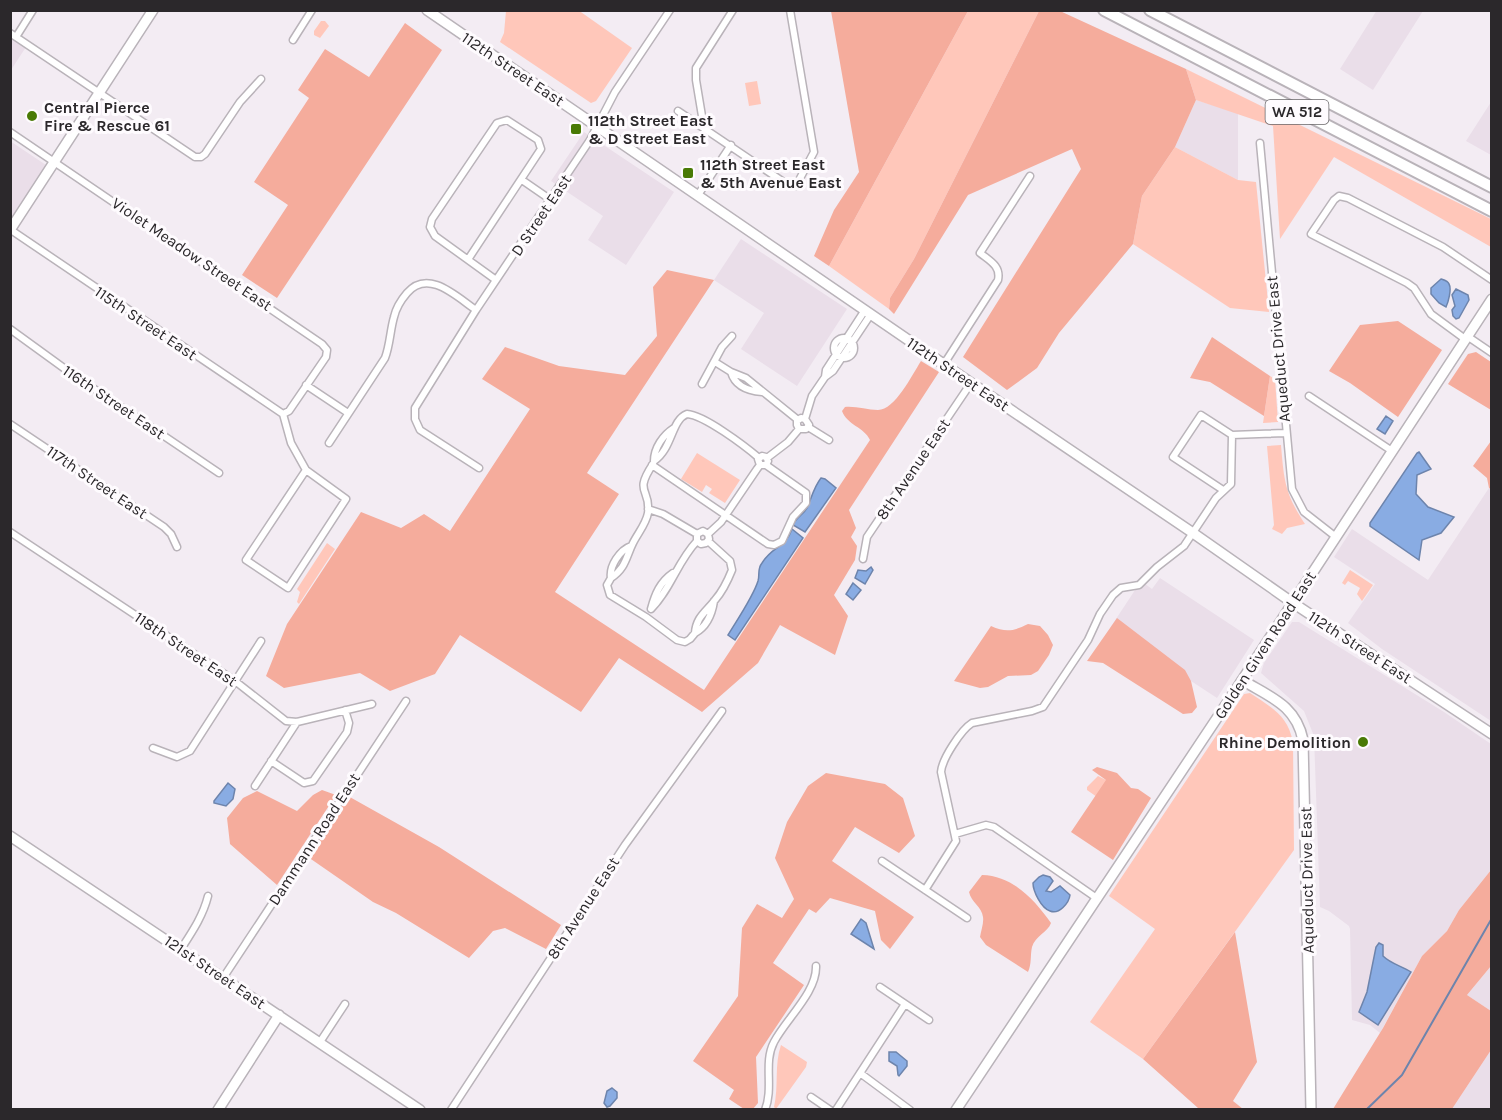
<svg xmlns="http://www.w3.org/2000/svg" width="1502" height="1120" font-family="Karla,sans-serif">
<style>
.built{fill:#eadee9}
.green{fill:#ffc7ba}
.forest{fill:#f5ac9c}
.water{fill:#89ace3;stroke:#6d84ac;stroke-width:1.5}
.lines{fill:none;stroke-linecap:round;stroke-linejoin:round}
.stream{stroke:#6d84ac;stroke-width:2}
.street-casing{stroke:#b9b3b9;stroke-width:9}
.secondary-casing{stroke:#b9b3b9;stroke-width:12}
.highway-casing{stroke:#b9b3b9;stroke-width:14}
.street{stroke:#fff;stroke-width:6}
.secondary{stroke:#fff;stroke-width:9}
.highway{stroke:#fff;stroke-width:10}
.poi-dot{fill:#497a05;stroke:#fefbfe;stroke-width:2}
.labels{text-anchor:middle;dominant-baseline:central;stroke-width:6;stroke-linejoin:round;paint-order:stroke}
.shield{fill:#fefbfe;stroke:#6a676a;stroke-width:1.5}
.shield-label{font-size:15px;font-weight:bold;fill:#2b282b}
.street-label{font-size:16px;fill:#2b282b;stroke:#fefbfe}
.poi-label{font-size:16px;font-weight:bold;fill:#2b282b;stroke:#fefbfe;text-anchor:start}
</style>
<rect width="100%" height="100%" fill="#f3ecf3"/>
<path class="built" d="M1377 10 1423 11 1373 90 1340 69Z
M11 37 26 47 11 70Z
M1196 100 1238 113V180L1175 147Z
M1491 102V155L1466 141Z
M584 132 674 192 626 265 588 240 603 216 551 181Z
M10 141 46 165 12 219 10 218Z
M741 239 847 309 797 386 741 349 764 313 714 280Z
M1489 488 1491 489V721L1382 649 1348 623 1375 584 1334 557 1352 529 1428 580Z
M1160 578 1254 640 1217 698 1110 628 1141 581 1152 589Z
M1292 622H1299L1444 712 1491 744V870L1459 910 1447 931 1422 956 1380 1033 1370 1025 1352 1020 1350 929 1349 926 1329 911 1320 907 1314 736 1304 711 1261 673 1264 663Z
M1491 966V1011L1467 995Z
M1491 1050V1109H1452Z"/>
<path class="green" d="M578 10 632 48 596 101 591 103 500 42 504 33 506 11Z
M968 11H1039L914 259 890 298 889 309 829 266Z
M321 21H325L329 26 320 38 314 35V31Z
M1186 69 1491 219V247L1334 157 1280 239 1273 126 1196 100Z
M757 81 761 104 749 106 745 83Z
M1175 147 1238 180 1256 182 1269 312 1230 308 1133 244 1142 196Z
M1270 376 1275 379 1278 422 1263 423Z
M1281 445C1284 481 1285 494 1305 524L1287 528 1282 534 1272 529 1274 525 1267 446Z
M697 453 740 480 725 503 709 493 712 489 706 485 702 492 681 479Z
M327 543 335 549 299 604 297 602 300 592 297 589Z
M1350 570 1373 585 1362 601 1357 594 1360 588 1348 581 1345 585 1342 583Z
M1250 693C1272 708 1287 714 1293 742L1294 850 1143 1059 1090 1022 1155 929 1109 896 1244 694Z
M1098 776 1108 781 1097 797 1087 790V787Z
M781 1045 807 1062 806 1067 776 1109 774 1107C779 1086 774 1065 781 1045Z"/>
<path class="forest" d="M831 11H968L829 266 814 256 834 210 859 172Z
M1039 11H1060L1186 69 1196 100 1175 147 1142 196 1133 244 1059 333 1037 368 1007 390 963 357 1081 169 1072 149 968 195 894 314 889 309 890 298 914 259Z
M405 23 442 50 277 298 242 275 288 205 254 182 309 98 298 90 325 49 369 77Z
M667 270 714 280 587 473 619 494 555 592 704 690 870 440C864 427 847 425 842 411L845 407C856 406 867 410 878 410 895 410 912 375 921 361L939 372 849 510 856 528 851 537 857 546 855 560 834 595 848 616 835 655 780 625 758 663 702 712 619 658 581 712 460 635 435 674 390 691 360 673 284 688 266 676 287 624 361 512 401 528 424 514 450 531 530 409 482 379 505 347 559 366 625 375 657 336 653 287Z
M1398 321 1442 350 1398 417 1350 383 1329 371 1360 325Z
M1212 337 1270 376 1264 416 1210 382 1190 378Z
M1476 352 1491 362V410L1448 384 1468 354Z
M1491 441V489L1489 488 1487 478 1473 466Z
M1117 618 1185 670 1191 681 1197 707 1192 713 1183 714 1103 663 1087 661Z
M1028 624 1040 626 1048 635 1053 645 1049 655 1038 671 1031 675 1008 676 988 687 980 688 954 681 991 626C1006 633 1014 631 1028 624Z
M1097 767 1117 773 1131 788 1138 789 1151 798 1113 860 1071 832 1106 780 1092 770Z
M826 773 885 784 903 798 915 836 899 853 855 827 832 861 914 917 890 949 881 940 875 911 830 898 816 913 809 909 773 963 804 985 756 1057 758 1103 753 1109H744L729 1099 734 1090 693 1061 738 996 742 928 757 904 782 918 794 899 775 858 787 822 808 786Z
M322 790 336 795 277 885 230 844 227 818 243 798 257 791 297 811 313 795Z
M348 796 439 847 561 925 546 949 505 928 493 931 469 958 396 913 373 902 308 857Z
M1491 870V966L1467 995 1491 1011V1050L1452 1109H1333L1383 1028 1422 956 1447 931 1459 910Z
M982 875C1013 876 1034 899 1051 923 1048 932 1035 936 1032 947 1030 956 1032 963 1028 972L986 945 980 937C981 931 984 923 983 917 982 907 971 902 969 892Z
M1235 932 1257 1062 1233 1101 1243 1109H1198V1108L1143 1059Z"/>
<path class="water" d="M1441 279C1444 280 1448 281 1449 284 1452 289 1448 303 1446 307L1439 303 1431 294V288Z
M1456 289 1468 295 1469 300 1459 318 1456 319 1453 316 1452 310 1455 306 1452 295Z
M1386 416 1393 421 1385 434 1377 429Z
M1419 452 1431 469 1417 475 1416 494 1428 507 1454 517 1441 533 1422 540 1419 560 1370 526V523L1417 453Z
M821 478 825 479 836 488 805 532 793 525C796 517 805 514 808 506 812 496 814 487 821 478Z
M792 529 803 538 735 640 728 635C737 620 753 597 758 581 760 574 757 569 762 563 773 545 785 549 792 529Z
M871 567 873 570 865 584 855 578 858 570 866 571Z
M853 583 861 590 853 600 846 594Z
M228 783 235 789 233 799 226 806 214 803V801Z
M1043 875 1050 877 1053 881 1046 891 1051 892 1060 886 1070 895C1069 903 1059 915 1050 911 1041 908 1033 891 1033 883L1039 877Z
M861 919 866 923 874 949 851 934Z
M1379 943 1383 945V956C1391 964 1402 966 1411 972L1378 1025 1359 1012 1367 992 1376 947Z
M889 1052H896L907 1061V1066L899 1076 898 1075 897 1066 889 1061Z
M612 1088 617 1092V1098L610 1106 607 1107 604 1103 607 1091Z"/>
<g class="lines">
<path class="stream" d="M1366 1110 1402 1075 1492 918"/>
<defs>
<path id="street" d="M10 33 195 157H201L205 154 240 102 261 79
M16 37 33 10
M293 40 312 10
M678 111 788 185 795 186 797 184 814 152 790 10
M704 128 696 80V68L733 10
M10 132 322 344 327 350 326 357 289 411 283 414
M1260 143 1292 489 1304 512 1336 537
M522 180 551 200
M698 195 731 145
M11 230 283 414
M469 258 541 149 538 140 507 120 497 123 432 219 430 227 435 236 496 280
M865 310 826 370 825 377 833 371 871 314
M10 329 72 374 219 473
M1467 336 1492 353
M834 348a10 10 0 1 1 20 0a10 10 0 1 1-20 0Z
M1465 339 1431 314 1414 288 1407 283 1311 234 1334 200 1339 196 1348 198 1443 247 1492 280
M715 362 731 372
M944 364 998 280C1001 266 990 261 980 253L1030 176
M702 384 722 347 732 336
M306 385 348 413
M762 392C748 391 735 386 731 372L746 378 798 420
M1309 396 1392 451
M283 414 291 443 306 470 346 499 288 588 246 560 306 470
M805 419 812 396 825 377
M10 424 164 527 171 534 177 547
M808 427 829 440
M674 428C663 435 654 448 654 461 673 448 671 420 687 414 704 415 745 446 759 458
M1232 435 1286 433
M329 443 385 358C390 345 390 331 394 317 396 308 401 300 407 293 428 268 457 297 476 310
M767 458 788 442 799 429H806L809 425 805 419 801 418 797 421V425L799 429
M652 465 768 544 774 545 782 541 793 517 806 503V493L766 465
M479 468 420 430 415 419V408L476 310 590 140 615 92 670 10
M1223 490 1173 457 1201 415 1232 435
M648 509 663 514 697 534
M10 532 235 681 286 721 297 722 372 704
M708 534 721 522 757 469 760 465H766L768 461 766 457 762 456 758 459 760 465
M708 541 730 561 732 570C728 580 722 592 715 600 706 612 696 617 695 633 706 627 712 614 714 601
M631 546C620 550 609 566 611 578 626 568 626 557 633 543 638 533 646 524 648 513 651 488 633 494 653 464
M863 559 867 537 971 383
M673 573C660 582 655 594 651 609 671 589 677 562 697 541V534L703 531 708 534 709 539 706 543 701 544 697 541
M611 578 607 585 610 595 646 617 677 640 685 642 690 639 695 633
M153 748 177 757 190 751 261 641
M271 761 304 783 313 781 347 732 349 723 345 710
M255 786 297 722
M955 834 986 825 994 827 1098 899
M882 861 967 918
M925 890 956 841 941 772C942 759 961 730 972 723L1032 711 1043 707 1088 640 1100 614 1113 595 1121 588 1139 585 1157 567 1184 546 1216 498 1231 484 1232 435
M181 949C192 932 203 916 208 896
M223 978 406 701
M880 987 929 1020
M320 1042 345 1004
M860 1073 910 1110
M811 1097 830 1110
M451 1110 625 845 722 711
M765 1110C774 1087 763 1063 774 1042 786 1019 817 992 816 966
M836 1110 905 1004"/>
<path id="secondary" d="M427 10 971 383 1193 533 1293 603 1492 734
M10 230 153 10
M1242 680C1270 697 1296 705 1303 740L1311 1110
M10 836 420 1110
M218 1110 279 1015
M956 1110 1235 691 1492 299"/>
<path id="highway" d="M1104 10 1492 211
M1150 10 1492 187"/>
</defs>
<use href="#street" class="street-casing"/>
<use href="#secondary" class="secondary-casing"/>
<use href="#highway" class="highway-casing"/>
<use href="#street" class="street"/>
<use href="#secondary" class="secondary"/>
<use href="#highway" class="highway"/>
</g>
<g class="poi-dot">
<circle cx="32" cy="116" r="6"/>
<rect x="570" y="123" width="12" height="12" rx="3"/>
<rect x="682" y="167" width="12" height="12" rx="3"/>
<circle cx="1363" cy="742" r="6"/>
</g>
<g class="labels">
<rect class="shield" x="1265.5" y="100" width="63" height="24" rx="4.5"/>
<g class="shield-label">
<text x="1297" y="112">WA 512</text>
</g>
<g class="street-label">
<text transform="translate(513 69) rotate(34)">112th Street East</text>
<text transform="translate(541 215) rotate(-56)">D Street East</text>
<text transform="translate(192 254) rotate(34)">Violet Meadow Street East</text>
<text transform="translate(146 323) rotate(34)">115th Street East</text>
<text transform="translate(1278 349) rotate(-95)">Aqueduct Drive East</text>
<text transform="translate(958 374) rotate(34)">112th Street East</text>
<text transform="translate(114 402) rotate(34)">116th Street East</text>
<text transform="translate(913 469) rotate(-56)">8th Avenue East</text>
<text transform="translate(97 482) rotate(34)">117th Street East</text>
<text transform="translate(1265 645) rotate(-57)">Golden Given Road East</text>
<text transform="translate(1360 647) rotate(33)">112th Street East</text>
<text transform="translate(186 649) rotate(34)">118th Street East</text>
<text transform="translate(314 839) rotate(-57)">Dammann Road East</text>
<text transform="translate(1307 880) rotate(-91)">Aqueduct Drive East</text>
<text transform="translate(583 908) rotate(-57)">8th Avenue East</text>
<text transform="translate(215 972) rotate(34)">121st Street East</text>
</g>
<g class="poi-label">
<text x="44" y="107">Central Pierce<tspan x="44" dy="18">Fire &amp; Rescue 61</tspan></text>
<text x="588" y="120">112th Street East<tspan x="588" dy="18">&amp; D Street East</tspan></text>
<text x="700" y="164">112th Street East<tspan x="700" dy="18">&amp; 5th Avenue East</tspan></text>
<text x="1351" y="742" text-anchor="end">Rhine Demolition</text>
</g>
</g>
<rect width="1502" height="1120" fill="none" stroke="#2b282b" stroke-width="24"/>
</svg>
